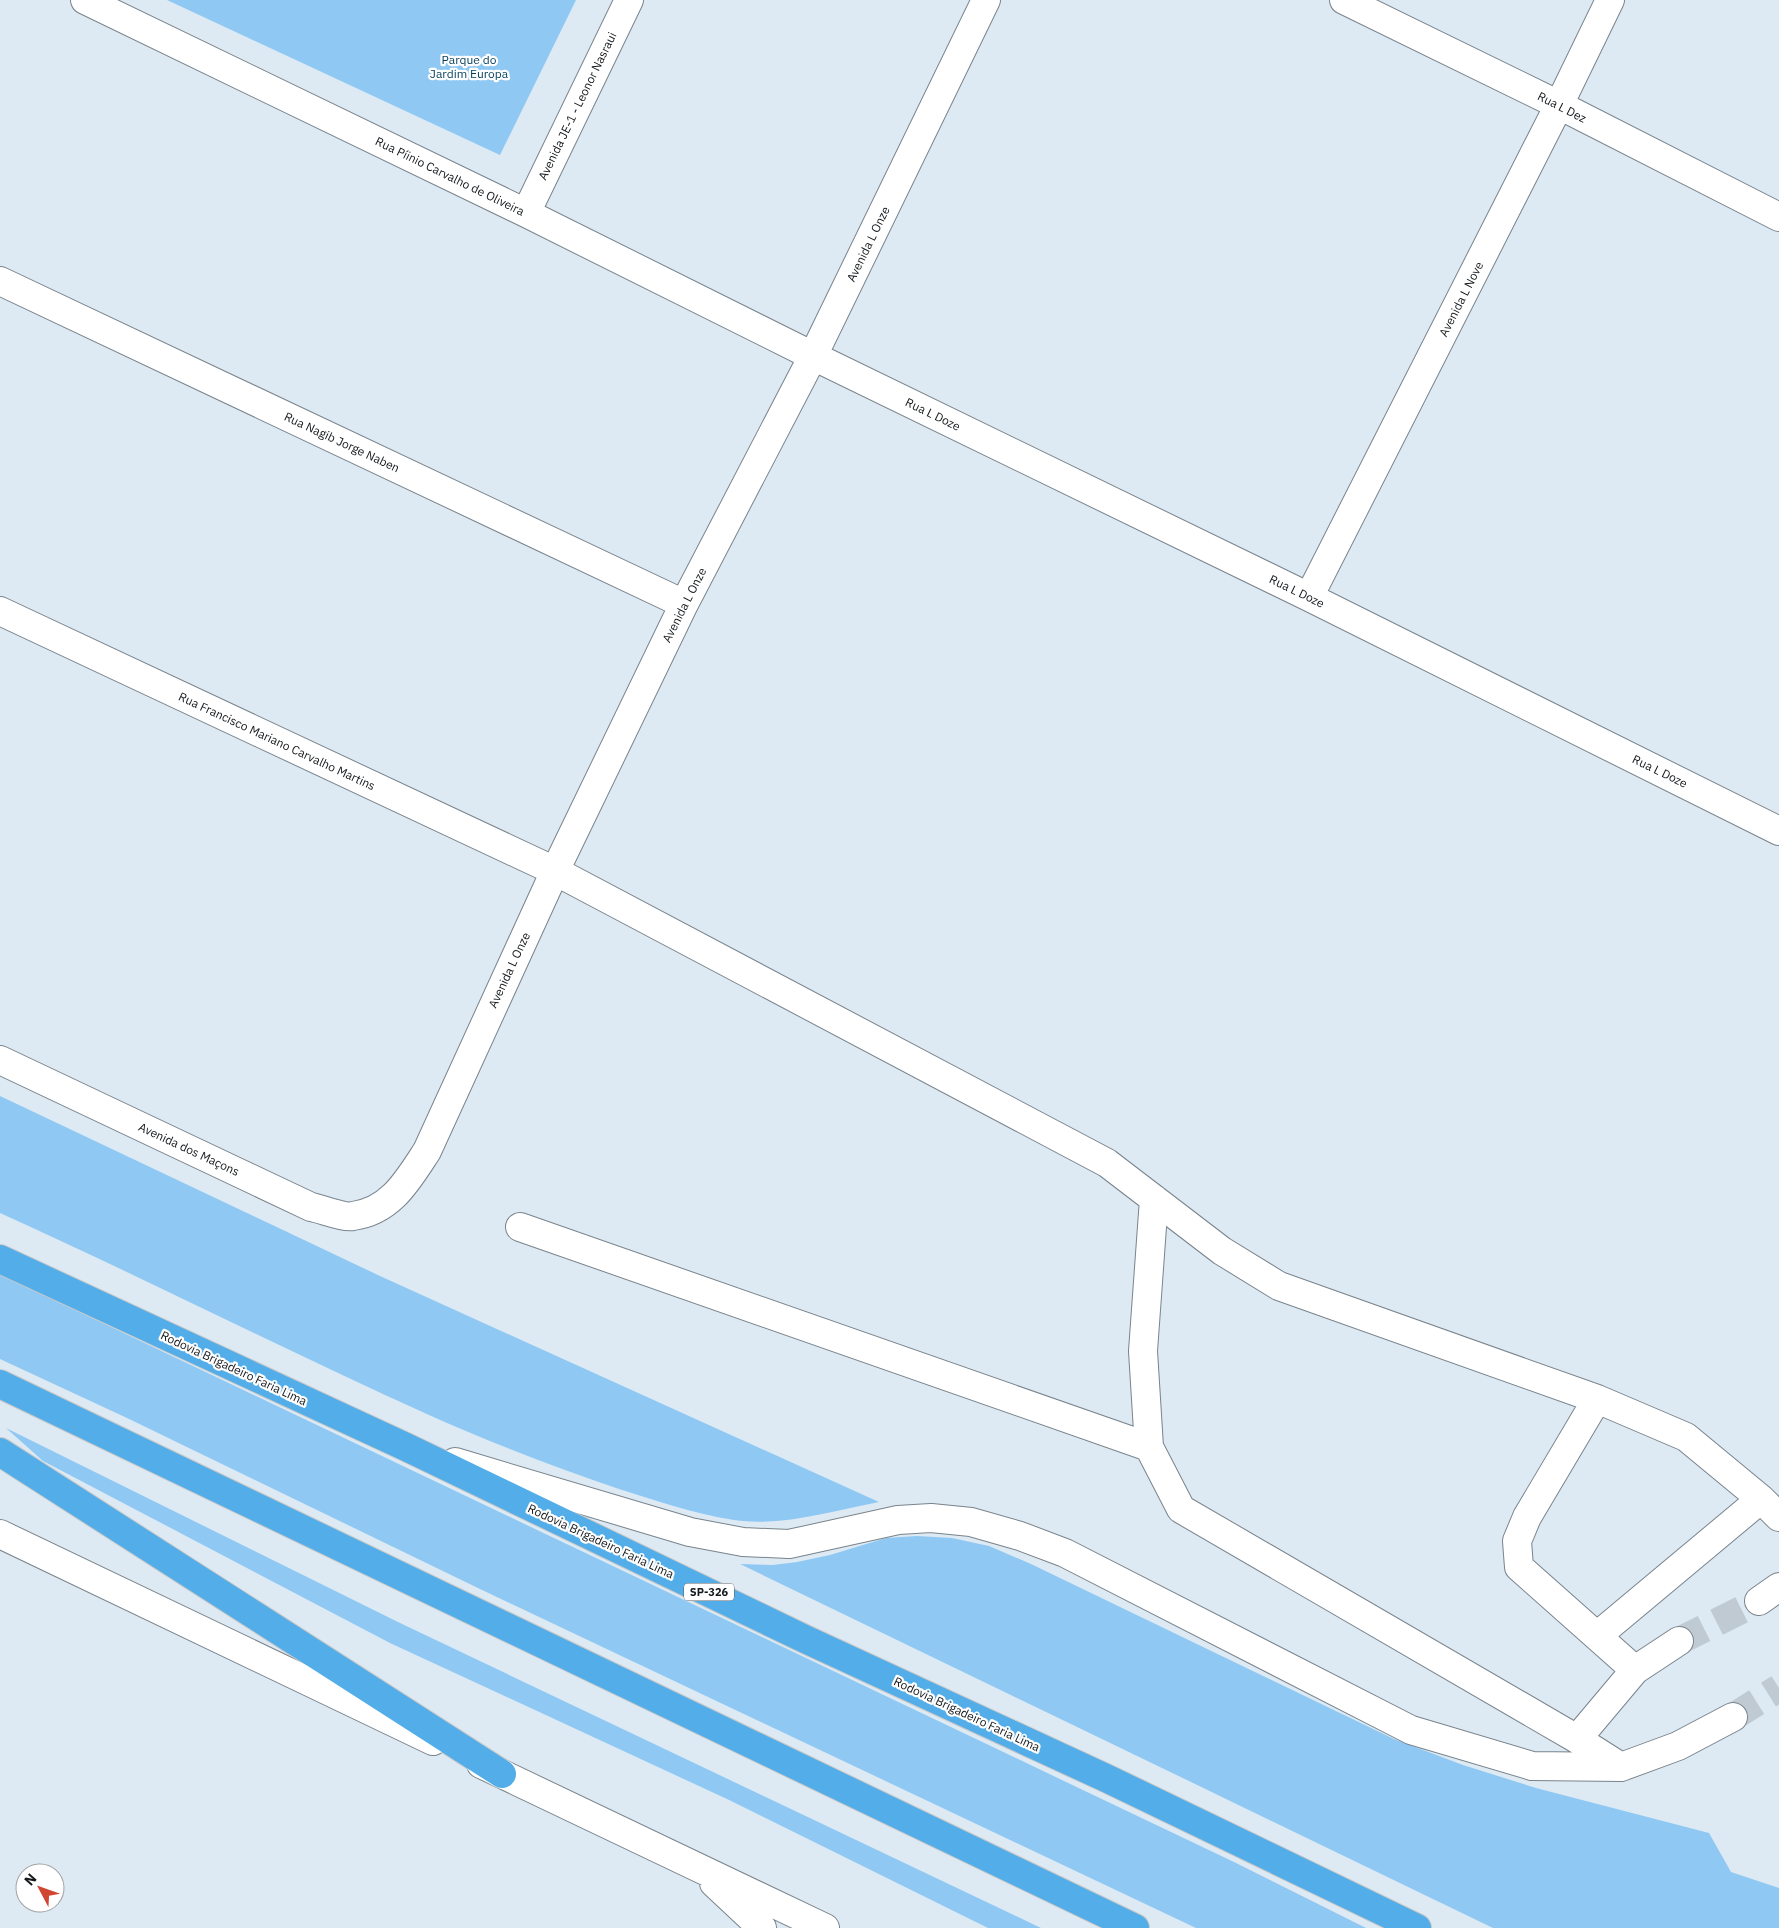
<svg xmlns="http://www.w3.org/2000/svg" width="1779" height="1928" font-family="'IBM Plex Sans',sans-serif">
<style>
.green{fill:#8fc9f3}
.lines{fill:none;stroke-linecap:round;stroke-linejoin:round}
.minor-tunnel{stroke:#bfcad3;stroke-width:28;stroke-dasharray:28 14;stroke-linecap:butt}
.minor-casing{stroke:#79848c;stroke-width:30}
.highway-casing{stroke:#c7c8c8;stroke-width:30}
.minor{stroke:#fff;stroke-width:28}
.highway{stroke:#52ade9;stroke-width:28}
.labels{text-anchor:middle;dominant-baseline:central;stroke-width:4.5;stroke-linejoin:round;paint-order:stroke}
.shield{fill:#fff;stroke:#5a5d5f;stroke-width:1}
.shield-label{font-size:11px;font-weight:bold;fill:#14181b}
.park-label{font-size:12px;fill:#003c5c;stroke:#fff}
.street-label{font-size:12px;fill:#14181b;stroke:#fff}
</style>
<rect width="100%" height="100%" fill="#dde9f3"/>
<path class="green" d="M167 0H576L500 155Z
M0 1096 380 1276 879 1502C832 1511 782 1527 734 1520 695 1514 657 1501 619 1489 554 1467 492 1443 429 1415 285 1350 144 1278 0 1213Z
M0 1274 1234 1862 1366 1928H1196L480 1589 127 1418 0 1359Z
M6 1428 400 1623 1041 1928H988L727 1799 390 1643 43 1461Z
M917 1536 952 1538 989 1546 1031 1564 1394 1739 1463 1765 1536 1788 1709 1833 1731 1872 1779 1888V1928H1493L740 1564 773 1565 797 1562 830 1555 886 1538Z"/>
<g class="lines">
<path class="minor-tunnel" d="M1679 1641 1759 1601
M1733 1717 1779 1688"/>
<defs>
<path id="minor" d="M85 0 526 213 813 356 1309 597 1779 831
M1344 0 1559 105 1779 217
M526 213 629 0
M0 281 684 604
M1309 597 1559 105 1610 0
M0 611 555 871 1107 1163 1222 1251 1279 1286 1597 1399 1686 1437 1761 1499 1779 1517
M0 1060 311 1207C322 1209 344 1218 353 1216 391 1211 408 1180 427 1151L555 871 684 604 813 356 986 0
M1154 1199 1143 1351 1149 1447 1181 1509 1577 1739 1621 1767
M520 1227 1149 1447
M1597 1399 1527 1517 1517 1541 1519 1567 1635 1670
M455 1462 690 1532 743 1542 789 1544 898 1520 931 1518 971 1522 1020 1536 1065 1553 1411 1730 1532 1766 1621 1767 1678 1746 1733 1717
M0 1534 433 1741
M1759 1601 1779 1587
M1597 1636 1761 1499
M1577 1739 1635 1670 1679 1641
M481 1764 825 1928
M714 1883 762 1928"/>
<path id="highway" d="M0 1259 406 1447 807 1640 1108 1779 1417 1928
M0 1384 1135 1928
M0 1452 502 1774"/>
</defs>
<use href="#minor" class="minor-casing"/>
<use href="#highway" class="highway-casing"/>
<use href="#minor" class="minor"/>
<use href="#highway" class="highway"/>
</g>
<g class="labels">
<rect class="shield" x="684" y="1583.5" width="50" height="17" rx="4"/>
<g class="shield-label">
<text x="709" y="1592">SP-326</text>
</g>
<g class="park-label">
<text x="469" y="59">Parque do<tspan x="469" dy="14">Jardim Europa</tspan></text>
</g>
<g class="street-label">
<text transform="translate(577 106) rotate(-64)">Avenida JE-1 - Leonor Nasraui</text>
<text transform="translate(1562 107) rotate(27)">Rua L Dez</text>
<text transform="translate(450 176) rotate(26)">Rua Píinio Carvalho de Oliveira</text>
<text transform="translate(868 244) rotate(-64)">Avenida L Onze</text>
<text transform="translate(1461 299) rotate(-63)">Avenida L Nove</text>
<text transform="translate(933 414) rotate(26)">Rua L Doze</text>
<text transform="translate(342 442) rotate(25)">Rua Nagib Jorge Naben</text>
<text transform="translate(1297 591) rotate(26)">Rua L Doze</text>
<text transform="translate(684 605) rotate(-63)">Avenida L Onze</text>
<text transform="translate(277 741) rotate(25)">Rua Francisco Mariano Carvalho Martins</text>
<text transform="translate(1660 771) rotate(26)">Rua L Doze</text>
<text transform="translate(509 970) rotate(-65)">Avenida L Onze</text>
<text transform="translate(189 1149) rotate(25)">Avenida dos Maçons</text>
<text transform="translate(234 1368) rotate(25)">Rodovia Brigadeiro Faria Lima</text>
<text transform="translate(601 1541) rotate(25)">Rodovia Brigadeiro Faria Lima</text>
<text transform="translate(967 1714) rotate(25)">Rodovia Brigadeiro Faria Lima</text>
</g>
</g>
<g transform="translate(40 1888) rotate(311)"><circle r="24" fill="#ffffff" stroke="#a1a3a4"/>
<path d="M0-4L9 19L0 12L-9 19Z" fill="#d14533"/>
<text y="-8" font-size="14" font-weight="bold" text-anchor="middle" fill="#14181b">N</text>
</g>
</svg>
